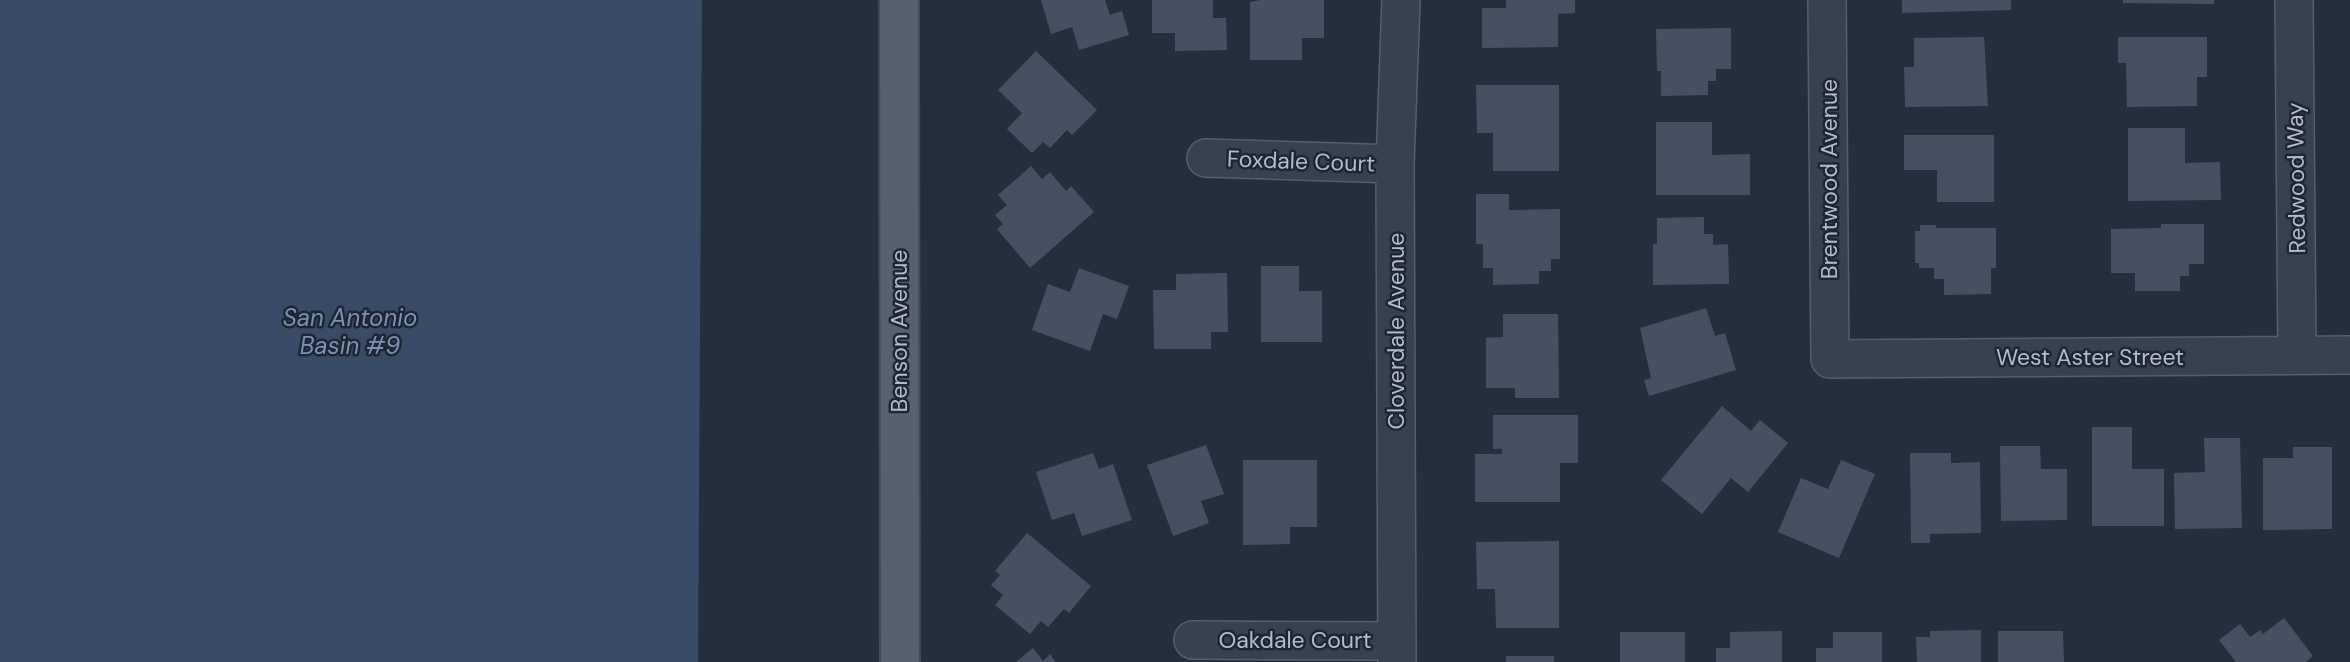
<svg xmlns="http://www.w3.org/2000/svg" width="2350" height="662" font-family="'DM Sans',sans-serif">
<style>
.water{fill:#394c67}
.building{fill:#455162}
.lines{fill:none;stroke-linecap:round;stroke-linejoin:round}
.minor-casing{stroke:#565f6c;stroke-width:40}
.primary-casing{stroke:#414a57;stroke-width:42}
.minor{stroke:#38414e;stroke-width:37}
.primary{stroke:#56606e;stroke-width:38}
.labels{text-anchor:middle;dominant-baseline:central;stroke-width:5;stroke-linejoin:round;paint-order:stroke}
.street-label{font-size:23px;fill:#b4bcc9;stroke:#1d2633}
.water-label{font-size:24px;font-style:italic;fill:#7c92b1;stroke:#1d2633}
</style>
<rect width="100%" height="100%" fill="#242f3e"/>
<path class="water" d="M0 0H702L698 662H0Z"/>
<path class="building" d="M1041 0H1105L1110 15 1122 11 1129 35 1079 50 1072 27 1051 34Z
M1152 0H1213V18H1226L1227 50 1175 51V33H1152Z
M1260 0H1324V38H1302V60H1250V2Z
M1506 0H1575V13L1558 14V47L1482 48V8H1506Z
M1902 0H2011V10L1902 13Z
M2123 0H2214V4L2123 3Z
M1731 28V69H1716V81H1708V95L1661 96V71H1657L1656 29Z
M1984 37 1988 106 1905 107 1904 67H1914V38Z
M2118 37H2207V77H2197V106L2127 107 2126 63H2118Z
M1036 51 1097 110 1072 135 1067 130 1050 148 1043 142 1032 153 1007 129 1022 113 998 90Z
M1476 85H1559V171H1493V133H1477Z
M1656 122H1712V155L1750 154V195H1656Z
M2128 128H2185V163L2220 162 2221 200 2128 201Z
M1904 135H1994V202H1937V170H1904Z
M1031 166 1042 179 1050 172 1066 191 1071 186 1094 212 1030 268 997 229 1003 224 995 215 1007 205 998 195Z
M1476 194H1509V210L1560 209V259H1551V271H1539V284L1493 285V268H1483V244H1476Z
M1704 217V234H1713V245L1728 244 1729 284 1653 285V244H1657V218Z
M2161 224H2204V264H2189V276H2180V291H2135V273H2111V229L2161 228Z
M1920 225H1936V228H1996V268H1991V294L1944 295V279H1934V268H1919V263H1915V231H1920Z
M1261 266H1299V291H1322V342H1261Z
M1079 268 1129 286 1117 319 1103 314 1090 351 1032 330 1048 284 1070 292Z
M1227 273 1228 332H1211V349H1154L1153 290H1176V274Z
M1706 308 1715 336 1725 333 1736 370 1649 396 1644 380 1651 378 1640 328Z
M1503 314H1558L1559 398H1515V388H1486V338L1503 337Z
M1722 406 1751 431 1760 420 1788 443 1748 492 1731 478 1702 514 1661 480Z
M1493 415H1578V463H1560V502H1475V454H1502V449H1493Z
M2092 427H2132V469H2164V526H2092Z
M2204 438H2240L2242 528 2175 529 2174 473 2205 472Z
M1206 445 1224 494 1201 501 1209 523 1173 536 1147 465Z
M2000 446H2040L2041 469H2067V520L2001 521Z
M2293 447H2332V529L2263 530V458H2293Z
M1093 453 1099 469 1113 464 1132 520 1082 536 1074 513 1052 520 1036 472Z
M1910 453H1951V463L1980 462 1981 533 1930 534V543H1911Z
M1243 460H1317V527H1290V544L1243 545Z
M1841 460 1875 474 1839 558 1778 532 1801 478 1828 489Z
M1027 533 1091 586 1069 613 1064 609 1048 627 1041 621 1030 634 995 605 1003 595 991 585 1000 575 995 571Z
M1559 541V628H1496L1495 589H1477L1476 542Z
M2284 618 2313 656 2306 662H2236L2219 640 2240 624 2250 637 2260 630 2263 634Z
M1981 630V662H1917L1916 637H1930V631Z
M1782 631V662H1716V648H1730V632Z
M1998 631H2063L2064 662H1998Z
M1620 632H1685V662H1620Z
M1833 632H1882V662H1816V648H1833Z
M1033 648 1043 661 1050 654 1056 662H1016Z
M1506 656H1554V662H1506Z"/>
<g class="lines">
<defs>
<path id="minor" d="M1827 0 1830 359 2350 355
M2294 0 2297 355
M1206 158 1395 164
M1193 640 1397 641
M1397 662 1395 164 1401 0"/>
<path id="primary" d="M899 0 900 662"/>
</defs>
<use href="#minor" class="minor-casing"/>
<use href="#primary" class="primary-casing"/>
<use href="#minor" class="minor"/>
<use href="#primary" class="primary"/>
</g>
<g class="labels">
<g class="street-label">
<text transform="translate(1301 161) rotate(2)">Foxdale Court</text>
<text transform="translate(2296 178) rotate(-91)">Redwood Way</text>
<text transform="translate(1829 179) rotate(-90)">Brentwood Avenue</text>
<text transform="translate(899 331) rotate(-90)">Benson Avenue</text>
<text transform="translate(1396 331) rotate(-90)">Cloverdale Avenue</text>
<text x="2090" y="357">West Aster Street</text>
<text x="1295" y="640">Oakdale Court</text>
</g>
<g class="water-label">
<text x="350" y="317">San Antonio<tspan x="350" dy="28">Basin #9</tspan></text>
</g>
</g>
</svg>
